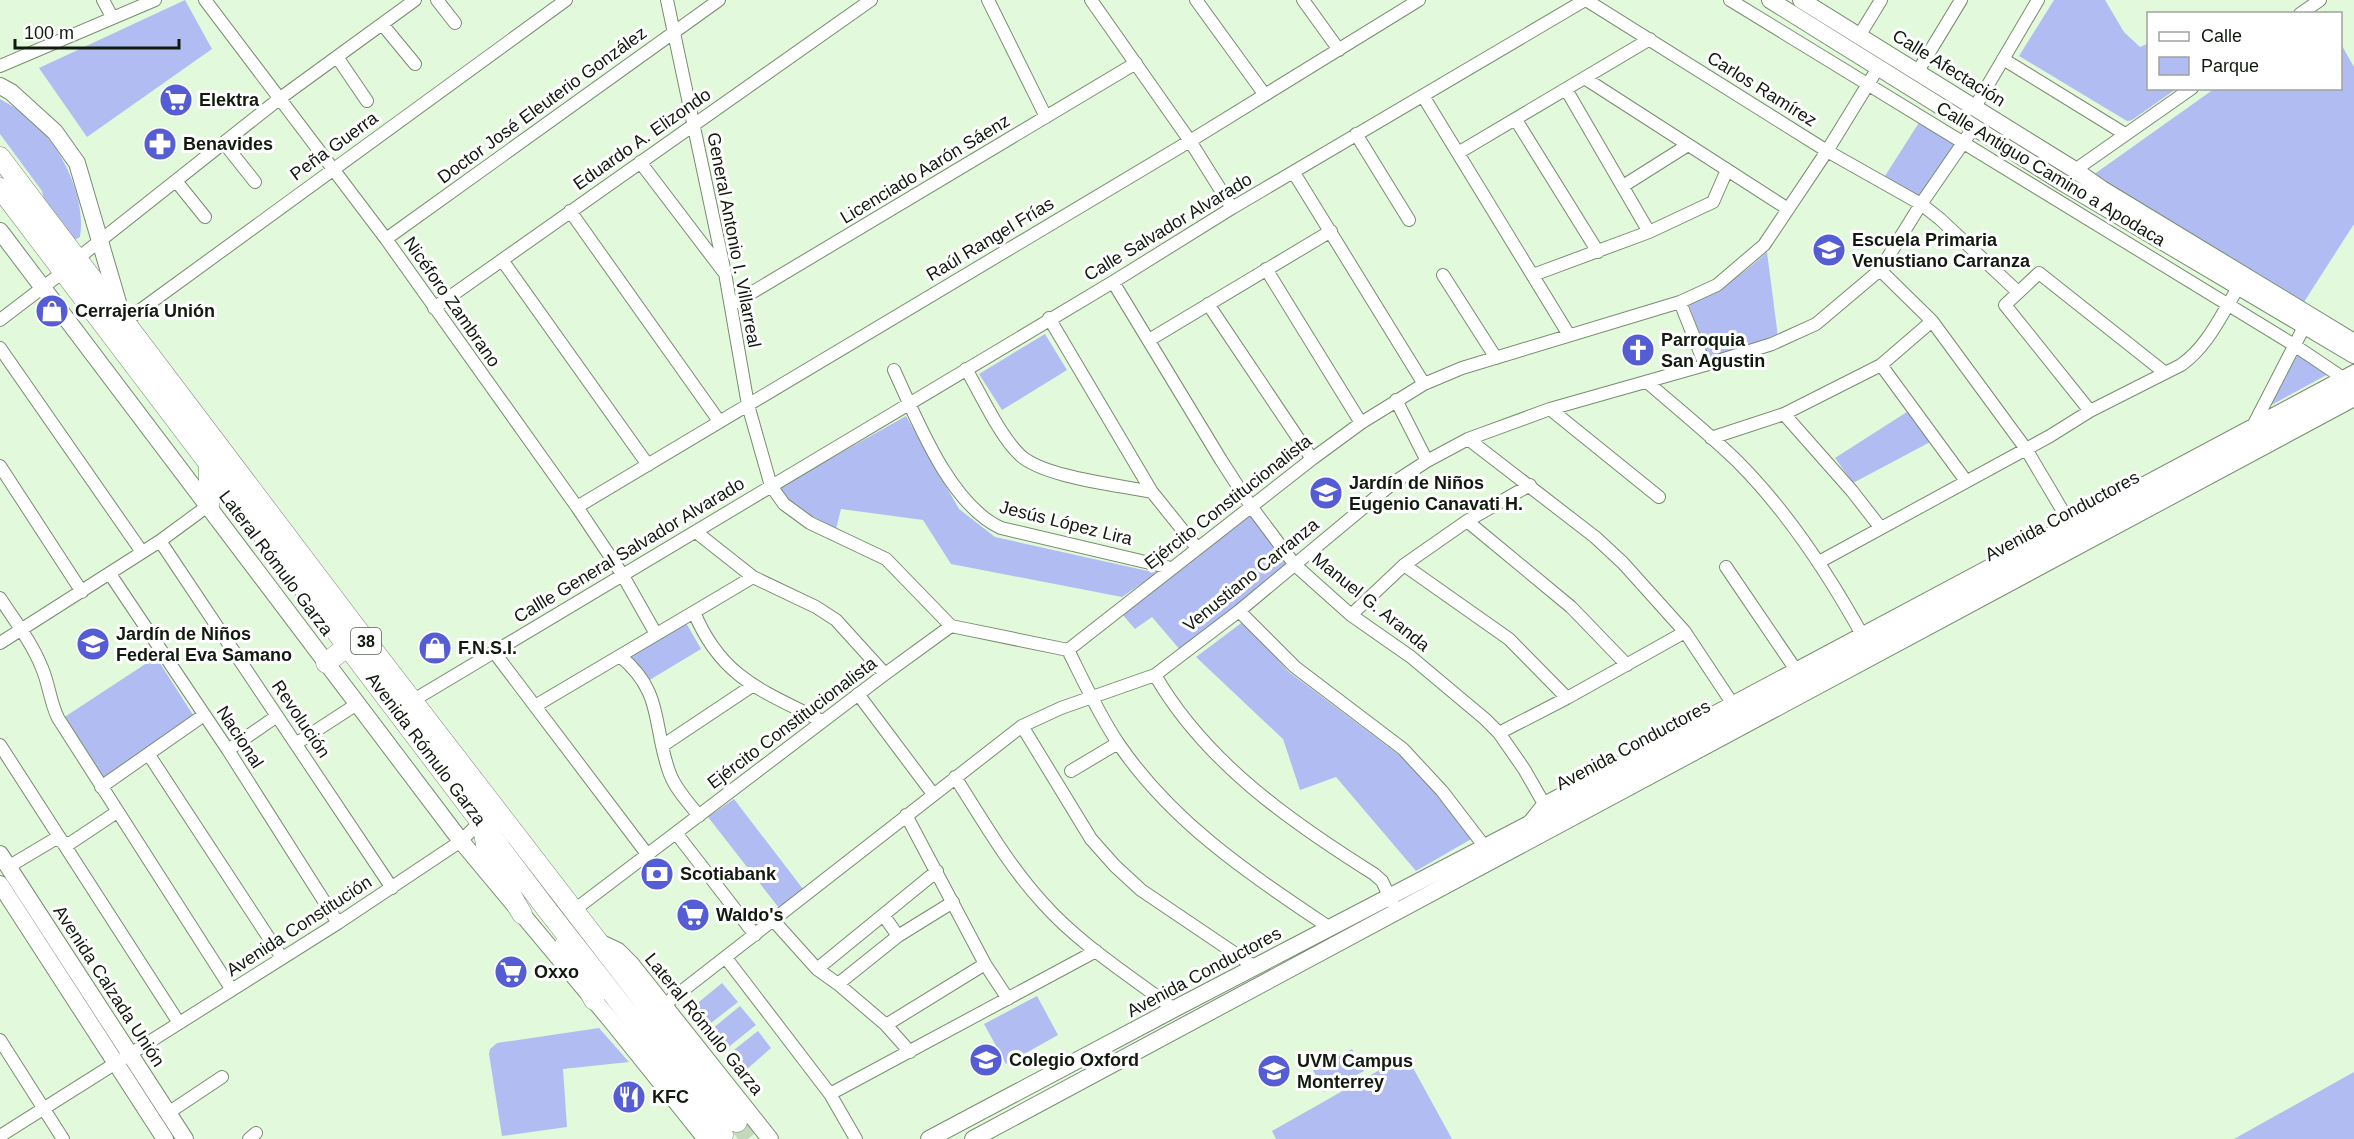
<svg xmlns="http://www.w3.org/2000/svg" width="2354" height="1139" font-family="Arial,sans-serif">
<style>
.green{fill:#b1bdf2}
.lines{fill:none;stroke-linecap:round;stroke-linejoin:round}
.primary-tunnel{stroke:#c4d8bc;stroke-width:20;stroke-dasharray:20 10;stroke-linecap:butt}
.street-casing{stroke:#788c71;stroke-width:14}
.secondary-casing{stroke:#788c71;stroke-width:18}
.primary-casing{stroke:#788c71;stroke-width:21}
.street{stroke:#fff;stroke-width:12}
.secondary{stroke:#fff;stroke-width:16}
.primary{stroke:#fff;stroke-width:20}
.labels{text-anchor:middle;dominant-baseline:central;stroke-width:6;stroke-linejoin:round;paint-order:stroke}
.shield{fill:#fff;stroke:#595f57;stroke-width:1.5}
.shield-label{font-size:16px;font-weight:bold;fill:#121a0f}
.street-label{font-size:18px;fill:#121a0f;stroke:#fff}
.poi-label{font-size:18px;font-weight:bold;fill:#121a0f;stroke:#fff;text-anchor:start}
</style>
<rect width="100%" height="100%" fill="#e3f9db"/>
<path class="green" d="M185 0 212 49 87 137 39 68Z
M2054 0H2105L2124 32 2140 47 2147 44 2148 46V88L2176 89 2132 120 2127 121 2019 56Z
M2341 44 2354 67V224L2304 302 2093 175 2214 89 2340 88Z
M0 99C8 104 17 108 24 114 58 139 87 195 80 237L73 241 45 204 42 191 0 134Z
M1920 121 1958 145 1924 199 1885 176Z
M1767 252 1778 337 1709 359 1689 305C1719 291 1743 274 1767 252Z
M1045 334 1067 370 1002 410 979 374Z
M2299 353 2332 372 2266 408Z
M1910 410 1934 440 1853 483 1835 458Z
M906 416 959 509 995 537 1157 573 1122 597 951 564 923 520 841 509 836 529 796 507 777 489Z
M1250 514 1290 568 1181 651 1152 617 1135 629 1122 614Z
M681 614 701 649 648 681 624 647Z
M1244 621 1289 672 1423 773 1473 838 1416 871 1336 777 1300 790 1283 739 1196 657Z
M156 657 195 718 100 781 60 720Z
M734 799 803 889 779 908 708 817Z
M722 983 738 1002 702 1030 688 1011Z
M1037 996 1058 1035 1006 1064 984 1024Z
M740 1006 756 1025 721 1053 706 1034Z
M599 1028 629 1062 563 1069 567 1127 502 1136 489 1054 490 1049 497 1043Z
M758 1031 771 1048 739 1076 725 1057Z
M1352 1049 1364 1071 1324 1092 1313 1070Z
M1406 1055 1452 1139H1276L1272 1131Z
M2354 1072V1139H2234Z"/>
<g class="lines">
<path class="primary-tunnel" d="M737 1122 751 1139"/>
<defs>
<path id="street" d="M103 0 112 17
M205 0 386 239 577 507 622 574 656 634
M437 0 455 23
M667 0 725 273 748 405 771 486 784 504 810 523 886 559 951 626
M988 0 1046 117
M1091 0 1190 141 1232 208
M1196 0 1265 95
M1303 0 1339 50
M1586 0 1827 151 1921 204 1940 219 2018 292
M1730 0 2294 345 2346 380
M2300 14 2320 0
M382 24 415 64
M1859 36 1881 0
M337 57 367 101
M2003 59 2125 134
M0 66 155 0
M1918 71 1961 0
M1586 79 1788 209
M1567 91 1649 232
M1423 96 1569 335
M1975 107 2038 0
M1516 120 1598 252
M1356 134 1409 220
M224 143 255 182
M1458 153 1650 39
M640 162 723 271
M2075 170 2192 88
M1294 173 1424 384
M176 181 205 217
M1623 186 1688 145
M570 211 719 421
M386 239 719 0
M77 259 279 99 415 0
M502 260 648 465
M1266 269 1361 423
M1880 270 1932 321 2026 449 2074 530
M1443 275 1496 358
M1533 275 1649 232 1713 202 1727 170
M1113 282 1221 460 1250 505 1295 565 1351 615 1411 657 1485 719 1499 733 1524 769 1547 809
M1680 302 1705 365
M1208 304 1312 459
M731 305 1136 63
M434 308 871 0
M1049 318 1152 492 1197 548
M0 320 63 272
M124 322 566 0
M1149 340 1331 231
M0 348 142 552
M1881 365 1966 481
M966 369C981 394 999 435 1020 455 1043 477 1118 485 1152 492
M894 370C917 420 950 505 1001 528L1171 568
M1647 382C1677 408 1708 433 1737 461 1788 512 1831 578 1865 640
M1396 400 1427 461
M1550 409 1659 497
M2090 411 2005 305 2039 273 2164 372
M1784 414 1852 491 1880 527
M2254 424 2304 327
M1711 438 1784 414 1881 365 1932 321
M1468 439 1595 537 1623 563 1685 632 1734 706
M0 466 82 592
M577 507 1190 141 1419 0
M1467 521 1571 607 1627 665
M696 532 753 577 816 607 836 620 885 674
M160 541 392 888
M1819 562 2050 436 2090 411 2181 365C2208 346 2221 315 2238 288
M1404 565 1509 639 1567 698
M1726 567 1798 673
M110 574 228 750 338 923
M753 577 694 612C721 678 763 691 822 721
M0 598C15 621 32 643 42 668 49 684 50 702 58 718L232 990
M1239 611 1295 667 1403 749 1442 791 1485 847
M1351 615 1404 565 1467 521 1530 485
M0 643 160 541 209 505
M1068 650C1084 682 1098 713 1118 743 1173 824 1250 874 1330 928
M494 652 647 854
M620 656C665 693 652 727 670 774 676 790 689 803 699 816
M1155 675C1205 762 1291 822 1374 874L1382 881 1392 902
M858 694 933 794
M412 701 1113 282 1232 208 1585 0
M535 706 694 612
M1022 726 1091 839 1115 866 1141 890 1255 967
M1499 733 1567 698 1685 632
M297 743 357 704
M0 745 179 1023
M662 746 752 686
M228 750 277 716
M149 755 282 958
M1071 771 1118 743
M955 777C982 819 1008 865 1042 902 1079 944 1129 975 1174 1009
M101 787 204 715
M906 815 985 964 1008 999
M1528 823 1544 803 2354 371
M676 833 755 935
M8 867 55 839 69 844 117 812
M573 911 885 674 951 626 1068 650 1312 459 1361 423 1424 384 1462 368 1680 302 1717 285 1764 245 1827 151 1878 68
M884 916 898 936
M773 920 817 969 838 984 886 1025 910 1052
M726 958 830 1094 856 1139
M817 969 937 871
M838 984 898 936 953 902
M664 1005 1022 726 1061 708 1155 675 1239 611 1393 483 1427 461 1468 439 1550 409 1705 365 1772 344 1816 324 1880 270 1921 204 1974 127
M886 1025 985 964
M0 1040 63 1139
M830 1094 1096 951
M168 1113 222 1077
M0 1136 338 923 461 841 481 821
M249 1139 256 1133"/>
<path id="secondary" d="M1770 0 2065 184 2354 355
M1801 0 2075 170 2102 189 2354 342
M0 86 11 92 55 132 77 163 122 316
M0 231 461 841 613 1023 706 1139
M0 854 185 1139
M0 884 165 1139
M599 942 618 951 631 964 770 1139
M929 1139 1174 1009 1527 825 2354 382
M973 1139 2354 398"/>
<path id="primary" d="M0 157 357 629 737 1122
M0 188 548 911 723 1135
M209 462V505
M326 663 348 646
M483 828 488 855 522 914
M565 945 594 1000"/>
</defs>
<use href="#street" class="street-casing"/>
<use href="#secondary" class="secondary-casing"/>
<use href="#primary" class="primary-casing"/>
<use href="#street" class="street"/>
<use href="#secondary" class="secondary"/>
<use href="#primary" class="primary"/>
</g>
<defs>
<symbol id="supermarket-disc" viewBox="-11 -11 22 22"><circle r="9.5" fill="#545dd3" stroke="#fff"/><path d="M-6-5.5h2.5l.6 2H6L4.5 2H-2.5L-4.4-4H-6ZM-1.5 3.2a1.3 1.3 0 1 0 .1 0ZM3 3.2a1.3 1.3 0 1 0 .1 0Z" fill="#fff"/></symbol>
<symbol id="pharmacy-disc" viewBox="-11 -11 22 22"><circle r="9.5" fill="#545dd3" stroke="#fff"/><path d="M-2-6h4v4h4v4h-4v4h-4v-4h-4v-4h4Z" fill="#fff"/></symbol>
<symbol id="school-disc" viewBox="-11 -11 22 22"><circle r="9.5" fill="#545dd3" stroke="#fff"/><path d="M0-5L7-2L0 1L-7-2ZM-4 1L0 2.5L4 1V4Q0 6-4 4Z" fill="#fff"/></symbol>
<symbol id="shop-disc" viewBox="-11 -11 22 22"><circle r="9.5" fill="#545dd3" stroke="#fff"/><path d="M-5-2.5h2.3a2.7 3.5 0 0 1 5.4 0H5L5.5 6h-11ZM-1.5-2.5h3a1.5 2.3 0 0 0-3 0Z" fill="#fff"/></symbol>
<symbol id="church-disc" viewBox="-11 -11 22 22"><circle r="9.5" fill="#545dd3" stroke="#fff"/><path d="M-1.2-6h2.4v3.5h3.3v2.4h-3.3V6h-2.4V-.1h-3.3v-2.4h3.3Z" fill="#fff"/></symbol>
<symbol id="bank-disc" viewBox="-11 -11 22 22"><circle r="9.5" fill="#545dd3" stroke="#fff"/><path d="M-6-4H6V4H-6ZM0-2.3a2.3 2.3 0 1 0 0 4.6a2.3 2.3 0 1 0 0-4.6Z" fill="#fff"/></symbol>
<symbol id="university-disc" viewBox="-11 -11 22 22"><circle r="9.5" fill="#545dd3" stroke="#fff"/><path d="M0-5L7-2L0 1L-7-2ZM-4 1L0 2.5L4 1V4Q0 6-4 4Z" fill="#fff"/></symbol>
<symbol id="restaurant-disc" viewBox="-11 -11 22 22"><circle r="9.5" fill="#545dd3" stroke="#fff"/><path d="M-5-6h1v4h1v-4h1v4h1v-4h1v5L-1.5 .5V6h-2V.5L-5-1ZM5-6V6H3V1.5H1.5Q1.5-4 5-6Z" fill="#fff"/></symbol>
</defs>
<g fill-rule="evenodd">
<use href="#supermarket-disc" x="157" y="81" width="38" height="38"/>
<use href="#pharmacy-disc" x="141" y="125" width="38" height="38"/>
<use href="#school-disc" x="1810" y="231" width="38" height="38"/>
<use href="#shop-disc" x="33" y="292" width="38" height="38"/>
<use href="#church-disc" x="1619" y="331" width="38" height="38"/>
<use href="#school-disc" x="1307" y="474" width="38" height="38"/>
<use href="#school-disc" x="74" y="625" width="38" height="38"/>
<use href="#shop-disc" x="416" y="629" width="38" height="38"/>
<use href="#bank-disc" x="638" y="855" width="38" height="38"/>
<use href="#supermarket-disc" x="674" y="896" width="38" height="38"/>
<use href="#supermarket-disc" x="492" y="953" width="38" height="38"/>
<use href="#school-disc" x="967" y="1041" width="38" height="38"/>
<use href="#university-disc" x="1255" y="1052" width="38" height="38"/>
<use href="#restaurant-disc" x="610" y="1078" width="38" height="38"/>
</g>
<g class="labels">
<rect class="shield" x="351" y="628" width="30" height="26" rx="4.5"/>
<g class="shield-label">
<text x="366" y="641">38</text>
</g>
<g class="street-label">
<text transform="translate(1949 68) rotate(32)">Calle Afectación</text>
<text transform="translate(1762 89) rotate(32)">Carlos Ramírez</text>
<text transform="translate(542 105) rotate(-36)">Doctor José Eleuterio González</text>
<text transform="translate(642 139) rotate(-35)">Eduardo A. Elizondo</text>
<text transform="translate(334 146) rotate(-36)">Peña Guerra</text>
<text transform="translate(925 169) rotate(-31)">Licenciado Aarón Sáenz</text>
<text transform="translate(2051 174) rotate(31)">Calle Antiguo Camino a Apodaca</text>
<text transform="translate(1168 227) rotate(-31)">Calle Salvador Alvarado</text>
<text transform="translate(990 239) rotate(-31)">Raúl Rangel Frías</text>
<text transform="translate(734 240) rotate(79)">General Antonio I. Villarreal</text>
<text transform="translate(452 302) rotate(55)">Nicéforo Zambrano</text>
<text transform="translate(1228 502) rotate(-38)">Ejército Constitucionalista</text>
<text transform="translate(2062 516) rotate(-28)">Avenida Conductores</text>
<text transform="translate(1066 523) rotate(14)">Jesús López Lira</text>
<text transform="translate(629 550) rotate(-31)">Callle General Salvador Alvarado</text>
<text transform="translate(276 563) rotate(53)">Lateral Rómulo Garza</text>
<text transform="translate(1251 575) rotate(-39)">Venustiano Carranza</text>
<text transform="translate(1371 602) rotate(39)">Manuel G. Aranda</text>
<text transform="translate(301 719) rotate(56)">Revolución</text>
<text transform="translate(792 723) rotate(-37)">Ejército Constitucionalista</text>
<text transform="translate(240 737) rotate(57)">Nacional</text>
<text transform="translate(1633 745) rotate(-28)">Avenida Conductores</text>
<text transform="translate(426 749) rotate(53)">Avenida Rómulo Garza</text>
<text transform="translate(299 926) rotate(-33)">Avenida Constitución</text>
<text transform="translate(1204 972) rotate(-28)">Avenida Conductores</text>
<text transform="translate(109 986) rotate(57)">Avenida Calzada Unión</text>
<text transform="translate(704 1024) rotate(51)">Lateral Rómulo Garza</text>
</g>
<g class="poi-label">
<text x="199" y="100">Elektra</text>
<text x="183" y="144">Benavides</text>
<text x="1852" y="240">Escuela Primaria<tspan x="1852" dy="21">Venustiano Carranza</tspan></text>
<text x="75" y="311">Cerrajería Unión</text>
<text x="1661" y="340">Parroquia<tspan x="1661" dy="21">San Agustin</tspan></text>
<text x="1349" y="483">Jardín de Niños<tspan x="1349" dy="21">Eugenio Canavati H.</tspan></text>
<text x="116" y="634">Jardín de Niños<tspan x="116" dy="21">Federal Eva Samano</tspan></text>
<text x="458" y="648">F.N.S.I.</text>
<text x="680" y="874">Scotiabank</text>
<text x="716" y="915">Waldo's</text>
<text x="534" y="972">Oxxo</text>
<text x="1009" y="1060">Colegio Oxford</text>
<text x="1297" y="1061">UVM Campus<tspan x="1297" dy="21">Monterrey</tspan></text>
<text x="652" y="1097">KFC</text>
</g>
</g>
<rect x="2147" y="12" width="195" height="78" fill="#ffffff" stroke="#a0a39f" stroke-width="1.5"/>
<rect x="2159" y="32" width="30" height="9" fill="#ffffff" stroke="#a0a39f" stroke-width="1.5"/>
<text x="2201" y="42" font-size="18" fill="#121a0f">Calle</text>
<rect x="2159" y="57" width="30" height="18" fill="#b1bdf2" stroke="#a0a39f" stroke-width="1.5"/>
<text x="2201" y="72" font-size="18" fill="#121a0f">Parque</text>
<path d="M15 39v9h164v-9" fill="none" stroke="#121a0f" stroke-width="3"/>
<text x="24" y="39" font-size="18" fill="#121a0f" stroke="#ffffff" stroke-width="4.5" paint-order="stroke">100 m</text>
</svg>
